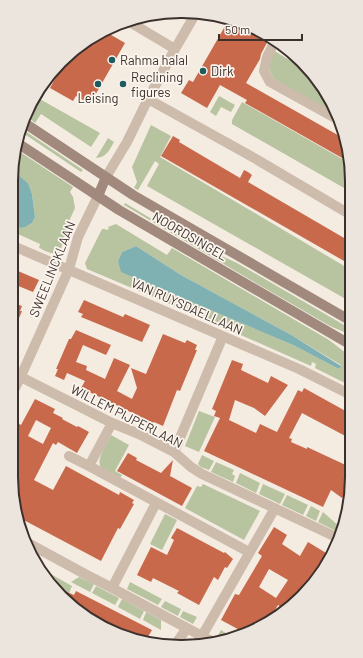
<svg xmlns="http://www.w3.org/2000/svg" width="363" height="658" font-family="Barlow,sans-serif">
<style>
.green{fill:#b8c4a0;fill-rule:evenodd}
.water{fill:#7fb0b2}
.building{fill:#c8694b;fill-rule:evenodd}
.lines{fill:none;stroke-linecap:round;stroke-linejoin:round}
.street{stroke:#cdbbac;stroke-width:10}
.secondary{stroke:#a18a7d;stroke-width:10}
.poi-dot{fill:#1f5a5e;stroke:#fbf5ee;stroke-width:1.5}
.labels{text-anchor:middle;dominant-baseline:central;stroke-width:3.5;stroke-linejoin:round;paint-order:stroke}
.poi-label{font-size:13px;fill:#3b302b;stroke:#fbf5ee;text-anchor:start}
.street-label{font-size:13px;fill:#3b302b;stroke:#fbf5ee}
.rim{fill:none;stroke:#3b302b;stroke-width:2}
</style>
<rect width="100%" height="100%" fill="#f4ebe1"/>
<path class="green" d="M273 50 304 69 323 87 333 114 274 79 269 69Z
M35 94 38 98 100 133 91 147 41 114 35 123 28 117 34 96Z
M219 96 235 105 231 112 221 107 216 116 210 112Z
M242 102 351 164V192L232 124V120Z
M151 125 171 136 160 157 351 270V302L147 186 159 164 155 161 138 190 134 188 137 182 132 167Z
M24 130 28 133 83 170 81 172 23 133Z
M108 138 114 142C110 149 106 158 96 158Z
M17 150 73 187 70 192 73 197 75 208 70 219 60 252C53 256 46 251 39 248L40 244 11 231V221L13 224 27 226 32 223 35 217 32 194 28 183 12 170Z
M125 203 187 240 237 263 351 329V335L330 326 249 279 124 205Z
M116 224 167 255 172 248 329 340 351 357V386L315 368 316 364 312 362 311 366 198 316 87 269 85 263 102 229H105L106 230 109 229 108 227ZM136 246 181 275 293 336 341 365 339 369 293 345 122 272 118 261 122 252Z
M199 411 215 417 199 452 185 446Z
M111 435 129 445 115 471 122 475 120 478C114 476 107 473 103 470 93 462 107 444 111 435Z
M202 455 214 461 209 470 201 467 198 464Z
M216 462 234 470 232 474 235 476 233 482 211 472Z
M240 473 260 483 256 493 236 483Z
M203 484 260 511 244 540 185 508 197 486 201 487Z
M263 484 285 494 280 504 259 494Z
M287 495 308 505 303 515 282 505Z
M311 506 320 511 316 521 306 516Z
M323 512 340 527 338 532 318 522Z
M165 514 177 520 162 550 150 544Z
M40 568 72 586 69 593 63 596 46 580Z
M79 577 94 584 90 592 71 582Z
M130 582 162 599 158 605 127 589Z
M96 586 119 598 115 605 92 593Z
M122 599 144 611 140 619 118 607Z
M165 601 181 609 178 616 161 607Z
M183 611 197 617 193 624 180 617Z
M146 612 161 620V630L143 620Z
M221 630 232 637V638L223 640 217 637Z"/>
<path class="water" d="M12 170 28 183 32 194 35 217 32 223 27 226 21 228 13 223 11 221V206L16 192 15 187 11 182Z
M136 246 181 275 293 336 341 366 339 369 293 345 121 272 118 261 122 252Z"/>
<path class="building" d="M228 21 267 34 270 37 261 54 260 59 246 83 343 138 351 159V163L245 103 247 100 220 85 207 108 181 93 189 80 193 82Z
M106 32 125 43 90 104 76 96 73 101 50 88 66 59 78 46Z
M173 136 180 140 179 142 240 178 244 170 248 172 252 175 248 182 351 242V265L161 156Z
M11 268 39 280 33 292 11 283Z
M84 300 123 317 125 314 150 325 142 342 81 317 83 314 78 312Z
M11 302 22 306 20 311H22L11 337Z
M76 330 111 345 106 355 83 345 76 362 87 366 86 370 105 379 114 358 130 365 117 391 132 399 137 388 131 368 146 374 163 334 185 343 187 340 197 345 195 350H197L180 391 177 390 163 426 154 422 153 423 81 388 85 381 67 373 64 380 55 376 58 369H56L69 339H71Z
M232 360 243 364 241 370 268 383 271 376 288 385 265 416 254 408 235 400 229 420 256 433 260 424 277 432 298 390 302 392 304 388 351 414V439L302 413 289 438 292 439 291 442 307 449V447L352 468V483L342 498 331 490 323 507 204 451 220 418 214 416 216 411 212 409Z
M35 399 55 409 53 413 63 418 62 419 77 427 78 426 89 432 77 453 58 442 56 445 53 443 34 480 53 490 66 466 119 495 120 492 134 500 132 503 134 504 120 529 118 528 101 561 18 517 11 476V433L16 422 21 425ZM36 420 51 428 43 444 28 436Z
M128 453 137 458 136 460 161 473 173 460 170 476 192 488 182 506 117 471Z
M274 527 287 535 282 544 300 556 308 542 331 556 329 562 294 605 285 610 278 605 269 620 247 634 221 620 235 594 239 595 262 556 258 553ZM269 569 288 580 276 598 259 587Z
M177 528 224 553 225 552 233 559 227 568 225 567 218 580 214 577 199 605 177 593 179 591 153 578 151 582 137 575 151 547 167 555 174 540 171 538Z
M56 587 74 595 76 591 152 630 145 642 137 641 129 637 79 611 55 589Z"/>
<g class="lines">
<path class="street" d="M128 21 175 49
M275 41 267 57 264 71 270 82 335 118
M148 99 256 159 351 215
M106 177 127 142 148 99 175 49 196 13
M11 245 299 369 351 395
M11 372 112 423 139 434 174 452 191 467 202 474 336 537
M11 396 21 376 69 269 78 237 98 196
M174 452 223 336
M69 456 89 466 249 552
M89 466 112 423
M26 542 83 573 112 588 213 642
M112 588 156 503
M202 636 275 508
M175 645 187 628"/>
<path class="secondary" d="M26 124 133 195 351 321
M19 144 119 210 351 345
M98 196 106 177"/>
</g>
<g class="poi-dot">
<circle cx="112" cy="60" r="4"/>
<circle cx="203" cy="71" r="4"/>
<circle cx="98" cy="84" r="4"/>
<circle cx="123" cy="84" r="4"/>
</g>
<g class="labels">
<g class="poi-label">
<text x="120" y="60">Rahma halal</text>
<text x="211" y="71">Dirk</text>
<text x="131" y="77">Reclining<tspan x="131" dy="15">figures</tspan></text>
<text x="98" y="98" text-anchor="middle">Leising</text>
</g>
<g class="street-label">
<text transform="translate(190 236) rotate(30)">NOORDSINGEL</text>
<text transform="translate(52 269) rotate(-68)">SWEELINCKLAAN</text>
<text transform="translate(187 306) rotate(24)">VAN RUYSDAELLAAN</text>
<text transform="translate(127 416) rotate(27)">WILLEM PIJPERLAAN</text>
</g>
</g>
<path d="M0 0H363V658H0ZM181 18H182A163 163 0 0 1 345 181V477A163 163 0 0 1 182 640H181A163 163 0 0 1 18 477V181A163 163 0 0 1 181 18Z" fill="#ece5de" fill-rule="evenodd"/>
<path class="rim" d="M181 18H182A163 163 0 0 1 345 181V477A163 163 0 0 1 182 640H181A163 163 0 0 1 18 477V181A163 163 0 0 1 181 18Z"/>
<path d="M219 34v6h83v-6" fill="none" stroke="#3b302b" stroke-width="2"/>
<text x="225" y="34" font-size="12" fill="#3b302b" stroke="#fbf5ee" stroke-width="3" paint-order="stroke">50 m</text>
</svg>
